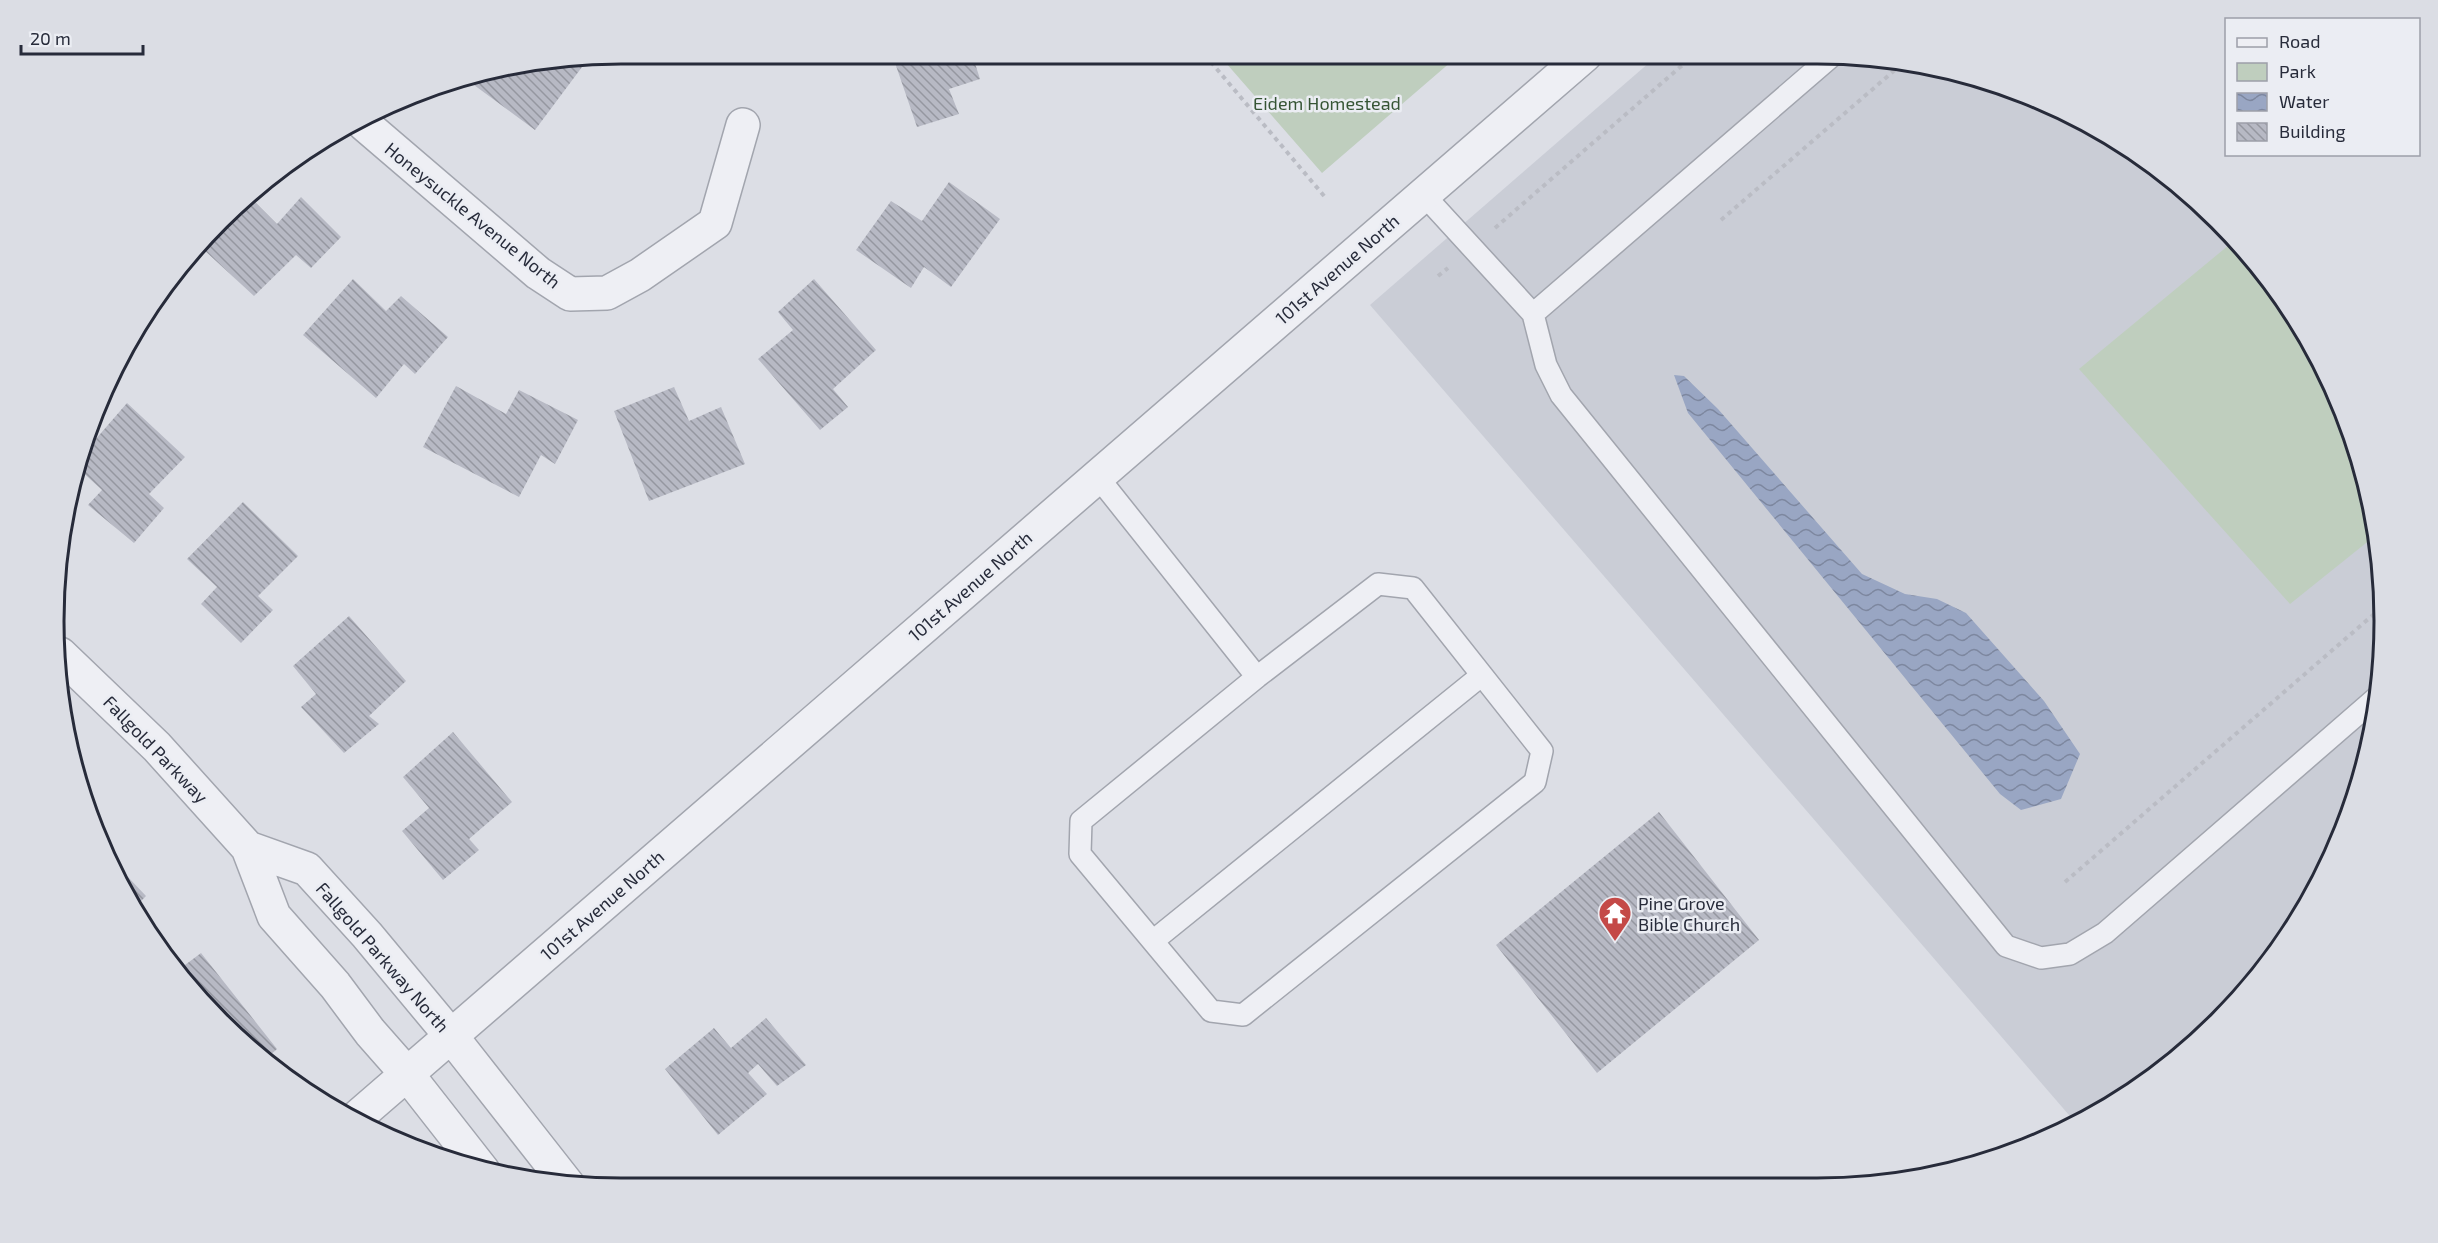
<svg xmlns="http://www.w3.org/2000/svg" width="2438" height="1243" font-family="'Exo 2',sans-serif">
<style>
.built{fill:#cacdd6}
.park{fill:#bfcebe}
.water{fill:url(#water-waves)}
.building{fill:url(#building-back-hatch)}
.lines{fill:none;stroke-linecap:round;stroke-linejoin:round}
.lane-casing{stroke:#a2a5ae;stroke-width:24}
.street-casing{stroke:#a2a5ae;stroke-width:36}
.path{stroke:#babcc4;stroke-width:4;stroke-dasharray:4.5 4.5;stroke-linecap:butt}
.lane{stroke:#eeeff4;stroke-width:21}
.street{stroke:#eeeff4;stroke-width:33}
.labels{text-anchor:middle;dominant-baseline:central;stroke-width:5;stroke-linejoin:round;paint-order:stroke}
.park-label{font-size:18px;fill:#365535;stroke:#ebedf3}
.street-label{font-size:18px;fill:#272b3a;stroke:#ebedf3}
.poi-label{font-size:18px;fill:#272b3a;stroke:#ebedf3;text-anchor:start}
.rim{fill:none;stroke:#272b3a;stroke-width:3}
</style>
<defs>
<pattern id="water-waves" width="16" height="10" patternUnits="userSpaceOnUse" patternTransform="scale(1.5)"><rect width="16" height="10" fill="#99a6c3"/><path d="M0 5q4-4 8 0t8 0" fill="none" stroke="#7d879f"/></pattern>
<pattern id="building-back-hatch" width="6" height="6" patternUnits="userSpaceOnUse" patternTransform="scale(1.5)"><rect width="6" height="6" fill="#b7b9c4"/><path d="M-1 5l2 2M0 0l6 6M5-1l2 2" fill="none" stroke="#9597a0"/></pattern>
</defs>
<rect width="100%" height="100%" fill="#dcdee5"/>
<path class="built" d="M1658 55H1853L1963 73 2067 112 2162 171 2243 247 2308 337 2354 439 2379 547 2383 658 2365 768 2326 872 2267 967 2162 1072 2075 1122 1370 305Z"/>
<path class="park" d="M1219 55H1459L1322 173Z
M2235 240 2243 247 2308 337 2354 439 2376 535 2290 604 2079 369Z"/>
<path class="water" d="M1674 375 1684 376 1718 409 1862 574 1905 594 1937 599 1966 613 2044 701 2080 754 2061 799 2021 810 2000 794 1688 413Z"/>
<path class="building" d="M892 54H972L980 79 949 89 959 114 917 127Z
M588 59 535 130 474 85 479 78Z
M949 182 1000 219 951 287 924 267 911 288 856 250 891 201 922 221Z
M301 197 341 237 311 268 296 255 254 296 203 249 251 198 277 224Z
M353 279 386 311 401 296 448 337 415 374 404 364 376 398 303 335Z
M814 279 876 350 833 389 848 407 820 430 758 359 793 330 778 312Z
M456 386 506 414 519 390 578 420 555 464 541 455 519 497 423 447Z
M674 387 689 421 721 407 745 464 649 501 614 411Z
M127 403 185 457 149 494 164 508 134 543 88 505 102 490 78 468 82 455Z
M243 502 298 556 258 596 273 610 241 643 201 604 217 587 187 559Z
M349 616 406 681 369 716 379 724 344 753 301 707 316 694 293 666Z
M453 732 512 802 469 839 479 850 443 880 402 831 429 808 403 777Z
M1659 812 1759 940 1597 1073 1496 945Z
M108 856 146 896 136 906 112 872Z
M201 953 277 1049 268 1057 220 1023 181 968Z
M766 1018 806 1065 777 1086 758 1064 748 1073 767 1094 718 1135 665 1069 714 1028 731 1048Z"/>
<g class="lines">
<defs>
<path id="lane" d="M1423 194 1533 314 1546 365 1561 395 2006 946 2041 958 2070 954 2105 933 2376 698
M1533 314 1833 55
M1097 476 1257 677 1081 821 1080 854 1211 1011 1243 1015 1535 782 1542 751 1413 588 1378 584 1257 677
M1153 941 1482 675"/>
<path id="street" d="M364 124 538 273 570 294 607 293 640 275 715 223 743 125
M60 654 157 747 248 848 274 916 335 985 370 1032 407 1074 483 1171
M248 848 307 869 367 935 451 1036 568 1185
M355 1119 1585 55"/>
</defs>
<use href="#lane" class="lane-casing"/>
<use href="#street" class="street-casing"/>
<path class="path" d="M1205 55 1325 197
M1721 220 1903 63
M1495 228 1694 55
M1438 276 1448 268
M2065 882 2381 608"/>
<use href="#lane" class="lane"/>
<use href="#street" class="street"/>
</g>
<defs>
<symbol id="temple-pin" viewBox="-11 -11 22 30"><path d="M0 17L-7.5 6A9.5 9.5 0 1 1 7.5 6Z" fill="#c44947" stroke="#ebedf3"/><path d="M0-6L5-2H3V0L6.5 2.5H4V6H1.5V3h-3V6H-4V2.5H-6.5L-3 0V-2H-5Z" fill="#fff"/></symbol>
</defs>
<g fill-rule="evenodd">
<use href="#temple-pin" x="1596" y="894" width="38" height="52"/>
</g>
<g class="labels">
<g class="park-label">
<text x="1327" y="103">Eidem Homestead</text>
</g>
<g class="street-label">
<text transform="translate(473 215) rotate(39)">Honeysuckle Avenue North</text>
<text transform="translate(1337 269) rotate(-41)">101st Avenue North</text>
<text transform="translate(970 586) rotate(-41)">101st Avenue North</text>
<text transform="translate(156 749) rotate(46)">Fallgold Parkway</text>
<text transform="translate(602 905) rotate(-41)">101st Avenue North</text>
<text transform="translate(383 957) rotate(49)">Fallgold Parkway North</text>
</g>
<g class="poi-label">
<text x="1638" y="903">Pine Grove<tspan x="1638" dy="21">Bible Church</tspan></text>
</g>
</g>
<path d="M0 0H2438V1243H0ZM621 64H1817A557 557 0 0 1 2374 621V621A557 557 0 0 1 1817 1178H621A557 557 0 0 1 64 621V621A557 557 0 0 1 621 64Z" fill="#dbdde4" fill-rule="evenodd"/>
<path class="rim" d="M621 64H1817A557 557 0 0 1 2374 621V621A557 557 0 0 1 1817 1178H621A557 557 0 0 1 64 621V621A557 557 0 0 1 621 64Z"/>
<rect x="2225" y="18" width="195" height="138" fill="#ebedf3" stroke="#9d9fa9" stroke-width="1.5"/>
<rect x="2237" y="38" width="30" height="9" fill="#eeeff4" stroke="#9d9fa9" stroke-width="1.5"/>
<text x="2279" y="48" font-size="18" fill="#272b3a">Road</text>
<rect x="2237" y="63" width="30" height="18" fill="#bfcebe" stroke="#9d9fa9" stroke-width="1.5"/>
<text x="2279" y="78" font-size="18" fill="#272b3a">Park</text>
<rect x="2237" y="93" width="30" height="18" fill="url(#water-waves)" stroke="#9d9fa9" stroke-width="1.5"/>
<text x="2279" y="108" font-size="18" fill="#272b3a">Water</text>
<rect x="2237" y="123" width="30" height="18" fill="url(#building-back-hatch)" stroke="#9d9fa9" stroke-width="1.5"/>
<text x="2279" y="138" font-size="18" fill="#272b3a">Building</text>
<path d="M21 45v9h122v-9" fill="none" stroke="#272b3a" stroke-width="3"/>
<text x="30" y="45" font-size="18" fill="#272b3a" stroke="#ebedf3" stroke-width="4.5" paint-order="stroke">20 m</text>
</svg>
